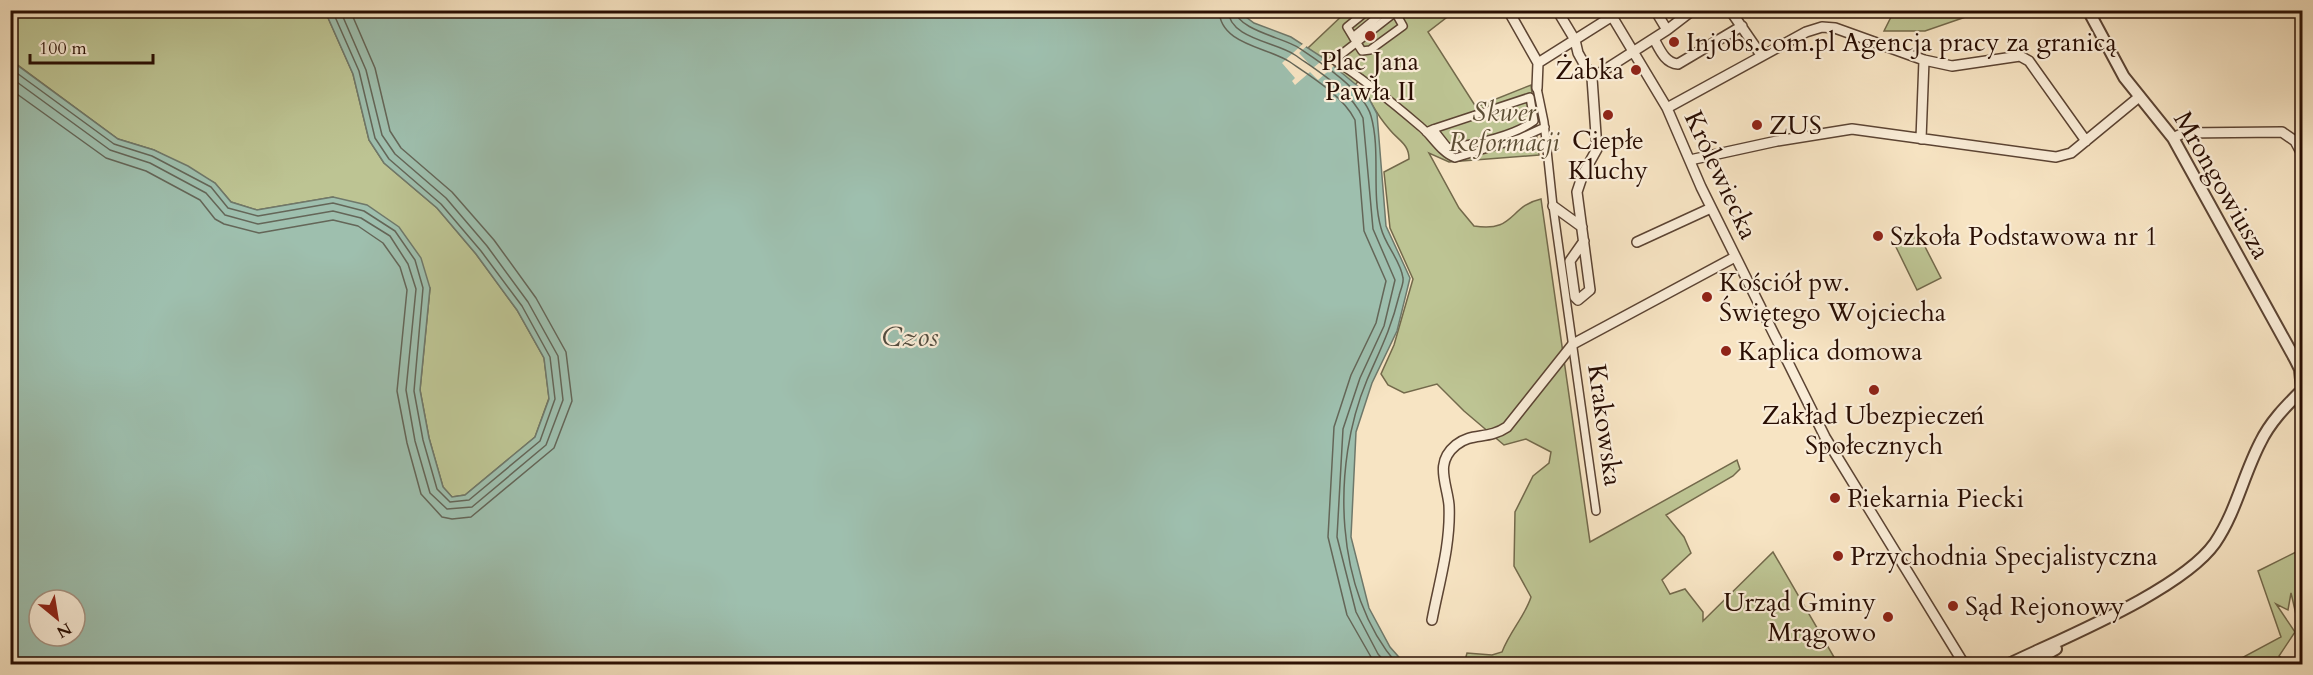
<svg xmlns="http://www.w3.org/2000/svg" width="2313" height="675" font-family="Cardo,serif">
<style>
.green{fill:#bdc493;stroke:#73694b;stroke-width:1.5}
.water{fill:#9ebfae;stroke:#6f786a;stroke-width:1.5;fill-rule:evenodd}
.pier{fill:#f7e4c3}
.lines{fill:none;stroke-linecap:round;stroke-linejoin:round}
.shore{stroke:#646658;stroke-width:1.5}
.pedestrian-casing{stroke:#5c4433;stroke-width:10}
.minor-casing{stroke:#5c4433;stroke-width:12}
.tertiary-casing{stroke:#5c4433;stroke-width:14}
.pedestrian{stroke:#faedd8;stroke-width:7}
.minor{stroke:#faedd8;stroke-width:9}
.tertiary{stroke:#faedd8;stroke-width:10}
.poi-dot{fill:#8f2418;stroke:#faedd8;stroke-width:2}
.labels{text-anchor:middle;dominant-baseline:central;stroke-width:4.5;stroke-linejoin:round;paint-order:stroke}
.poi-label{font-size:26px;fill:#290e03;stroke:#faedd8;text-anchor:start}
.park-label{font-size:26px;font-style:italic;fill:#5d4e35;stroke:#faedd8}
.street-label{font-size:26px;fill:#290e03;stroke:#faedd8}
.water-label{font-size:27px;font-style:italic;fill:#524c3f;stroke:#faedd8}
</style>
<rect width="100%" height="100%" fill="#f7e4c3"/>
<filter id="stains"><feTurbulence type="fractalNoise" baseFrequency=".00333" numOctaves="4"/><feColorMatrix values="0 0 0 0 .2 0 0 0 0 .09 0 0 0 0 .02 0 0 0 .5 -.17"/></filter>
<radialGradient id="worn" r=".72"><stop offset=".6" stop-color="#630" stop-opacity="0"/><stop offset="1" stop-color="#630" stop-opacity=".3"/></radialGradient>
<path class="green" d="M10 11H325L353 74 369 140 384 163 437 208 476 254 517 310 544 358 549 398 535 437 465 495 452 497 443 487 429 438 420 390 430 288 333 197 257 210 231 202 215 183 154 150 118 139 11 60Z
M1347 11H1455L1428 32 1476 107 1531 85 1539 155 1449 162 1429 153 1459 208 1474 226C1515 233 1509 206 1541 199L1590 542 1737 460 1740 469 1733 476 1666 515 1684 537 1691 553 1662 580 1670 594 1685 589 1703 612V621L1773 552 1838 664H1464L1467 653 1492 655 1502 652C1510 631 1525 616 1531 597L1514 566 1515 512 1533 476 1549 463 1551 452 1526 439 1504 445 1464 411 1437 384 1404 393 1388 385 1381 374 1394 345 1413 279 1390 228 1384 172 1409 159C1409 144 1399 141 1390 130 1377 115 1364 94 1363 76L1355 85 1308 48Z
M1894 11V10L1983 11 1925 31H1884Z
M1918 233 1941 278 1917 290 1895 245Z
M2302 549V623H2298L2291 593 2288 610 2276 604 2295 632 2279 656 2291 664H2272L2261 658 2260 664H2238L2236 661 2281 637 2258 571Z"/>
<path class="water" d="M325 11H1238L1254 23 1291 37 1325 59 1366 93 1377 114 1386 226 1410 278 1397 331 1372 383 1356 432 1351 537 1369 608 1390 647 1405 664H11L10 60 118 139 154 150 188 166 215 183 231 202 257 210 333 197 367 205 399 227 421 258 430 288 420 390 429 438 443 487 452 497 465 495 535 437 549 399 544 358 517 310 476 254 437 208 384 163 369 140 353 74ZM39 600H75V636H39Z"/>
<path class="pier" d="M1306 41 1309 44 1299 53 1313 68 1326 57 1334 66 1318 80 1310 72 1295 85 1292 81 1295 78 1282 63Z"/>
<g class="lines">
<path class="shore" d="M1219 10C1220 45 1268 47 1290 62 1312 77 1343 96 1355 120L1364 231 1386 281 1376 323 1351 375 1334 427 1328 537 1347 615 1375 664
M1228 10C1229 39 1277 42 1295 55 1319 72 1351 91 1363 118L1373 229 1395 280 1384 326 1360 378 1343 429 1337 537 1356 612 1378 654 1387 664
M1235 10C1237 30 1285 38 1299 48 1320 62 1364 91 1371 116 1381 151 1371 193 1381 228 1385 245 1401 261 1403 278 1404 283 1400 291 1399 296 1391 329 1380 350 1367 380 1331 466 1334 592 1397 664
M10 68 114 144 152 156 211 187 228 208 258 216 333 203 364 211 395 231 415 260 423 288 414 391 423 440 437 489 450 502 469 500 540 441 555 399 550 357 522 306 481 251 441 204 389 159 375 138 359 71 332 10
M10 77 110 150 150 163 206 193 225 215 258 224 333 211 361 218 390 236 408 264 416 289 406 390 415 441 430 493 447 509 472 507 546 445 563 400 558 356 528 302 487 246 446 198 395 154 382 135 366 70 340 10
M10 89 106 158 146 171 200 200 215 219 224 224 259 233 333 220 358 226 383 243 400 267 407 290 397 391 407 443 421 494 442 517 452 519 471 517 554 448 572 401 566 352 536 298 494 240 452 192 401 148 390 131 375 68 350 10"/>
<defs>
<path id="pedestrian" d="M1386 10 1353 37 1362 51 1370 50 1403 26 1394 10
M1398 10 1334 60C1365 80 1393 103 1421 127 1432 136 1441 153 1455 158L1521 138 1547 149
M1353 37 1347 27 1368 10
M1537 88 1544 122 1553 206 1596 511
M1426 132 1433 129 1530 97 1534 121C1512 137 1475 144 1448 148L1433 129
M1521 138 1545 127"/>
<path id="minor" d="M1508 10 1538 63
M1557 10 1575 40 1578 53 1592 78 1597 149 1583 174 1577 192 1590 290 1578 300 1575 297 1570 261 1584 241
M1730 10 1761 55
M1613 18 1667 108 1701 187 1825 437 1964 664
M1667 30 1693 10
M1654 39C1660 50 1665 63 1678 64L1742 26
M1538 63 1622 10
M1592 78 1667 30 1655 10
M1537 88 1538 63
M1667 108 1806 32 1822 27 1835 28 1924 60 1952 66 2020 56 2029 61 2086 141
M2173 138 2183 133 2282 132 2295 141 2302 154
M1921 139 1924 60
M1690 160 1777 141 1852 129 2056 157 2071 153 2139 97
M1553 206 1582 227
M1637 242 1711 208
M1432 620C1439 583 1451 544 1449 505 1447 483 1434 463 1456 445 1472 432 1488 440 1507 427L1573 344 1735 257"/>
<path id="tertiary" d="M2009 664C2063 638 2182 590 2215 543 2236 512 2243 476 2260 443 2270 422 2286 406 2302 390L2300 369 2295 359 2173 138 2124 77 2088 10
M2029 664 2056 649"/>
</defs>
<use href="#pedestrian" class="pedestrian-casing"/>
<use href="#minor" class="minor-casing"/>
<use href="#tertiary" class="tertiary-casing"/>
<use href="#pedestrian" class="pedestrian"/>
<use href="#minor" class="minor"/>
<use href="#tertiary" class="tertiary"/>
</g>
<g class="poi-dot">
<circle cx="1370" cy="36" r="6"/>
<circle cx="1674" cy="42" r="6"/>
<circle cx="1636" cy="70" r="6"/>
<circle cx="1608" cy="115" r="6"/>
<circle cx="1757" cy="125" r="6"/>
<circle cx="1878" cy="236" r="6"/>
<circle cx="1707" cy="297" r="6"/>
<circle cx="1726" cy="351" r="6"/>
<circle cx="1874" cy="390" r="6"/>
<circle cx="1835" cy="498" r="6"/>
<circle cx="1838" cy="556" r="6"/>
<circle cx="1953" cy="606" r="6"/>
<circle cx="1888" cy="617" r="6"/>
</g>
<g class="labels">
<g class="poi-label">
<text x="1686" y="42">Injobs.com.pl Agencja pracy za granicą</text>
<text x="1370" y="61" text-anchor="middle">Plac Jana<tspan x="1370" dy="30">Pawła II</tspan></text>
<text x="1624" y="70" text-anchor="end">Żabka</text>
<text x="1769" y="125">ZUS</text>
<text x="1608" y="140" text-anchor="middle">Ciepłe<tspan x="1608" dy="30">Kluchy</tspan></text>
<text x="1890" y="236">Szkoła Podstawowa nr 1</text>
<text x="1719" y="282">Kościół pw.<tspan x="1719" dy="30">Świętego Wojciecha</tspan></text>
<text x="1738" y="351">Kaplica domowa</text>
<text x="1874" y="415" text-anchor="middle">Zakład Ubezpieczeń<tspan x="1874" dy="30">Społecznych</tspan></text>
<text x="1847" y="498">Piekarnia Piecki</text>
<text x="1850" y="556">Przychodnia Specjalistyczna</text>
<text x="1876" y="602" text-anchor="end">Urząd Gminy<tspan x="1876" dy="30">Mrągowo</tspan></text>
<text x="1965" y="606">Sąd Rejonowy</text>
</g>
<g class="park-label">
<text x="1504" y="112">Skwer<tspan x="1504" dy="30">Reformacji</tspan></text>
</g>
<g class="street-label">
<text transform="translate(1721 175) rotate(65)">Królewiecka</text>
<text transform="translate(2222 185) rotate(60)">Mrongowiusza</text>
<text transform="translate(1605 425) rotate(82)">Krakowska</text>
</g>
<g class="water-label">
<text x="910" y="337">Czos</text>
</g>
</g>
<rect width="2313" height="675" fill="none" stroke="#f7e4c3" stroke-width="36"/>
<rect x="12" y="12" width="2289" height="651" fill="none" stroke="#290e03" stroke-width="3"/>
<rect x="18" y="18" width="2277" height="639" fill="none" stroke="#290e03" stroke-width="1.5"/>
<g transform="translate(57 618) rotate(150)"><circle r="28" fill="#faedd8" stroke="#a69483" stroke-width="1.5"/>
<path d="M0-4.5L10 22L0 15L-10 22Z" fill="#8f2418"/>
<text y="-9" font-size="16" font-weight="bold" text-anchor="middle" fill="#290e03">N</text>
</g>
<path d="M30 54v9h123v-9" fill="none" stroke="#290e03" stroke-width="3"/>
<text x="39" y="54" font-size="18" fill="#290e03" stroke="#faedd8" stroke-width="4.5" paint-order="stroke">100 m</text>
<rect width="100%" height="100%" filter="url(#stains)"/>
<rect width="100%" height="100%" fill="url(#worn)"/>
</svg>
